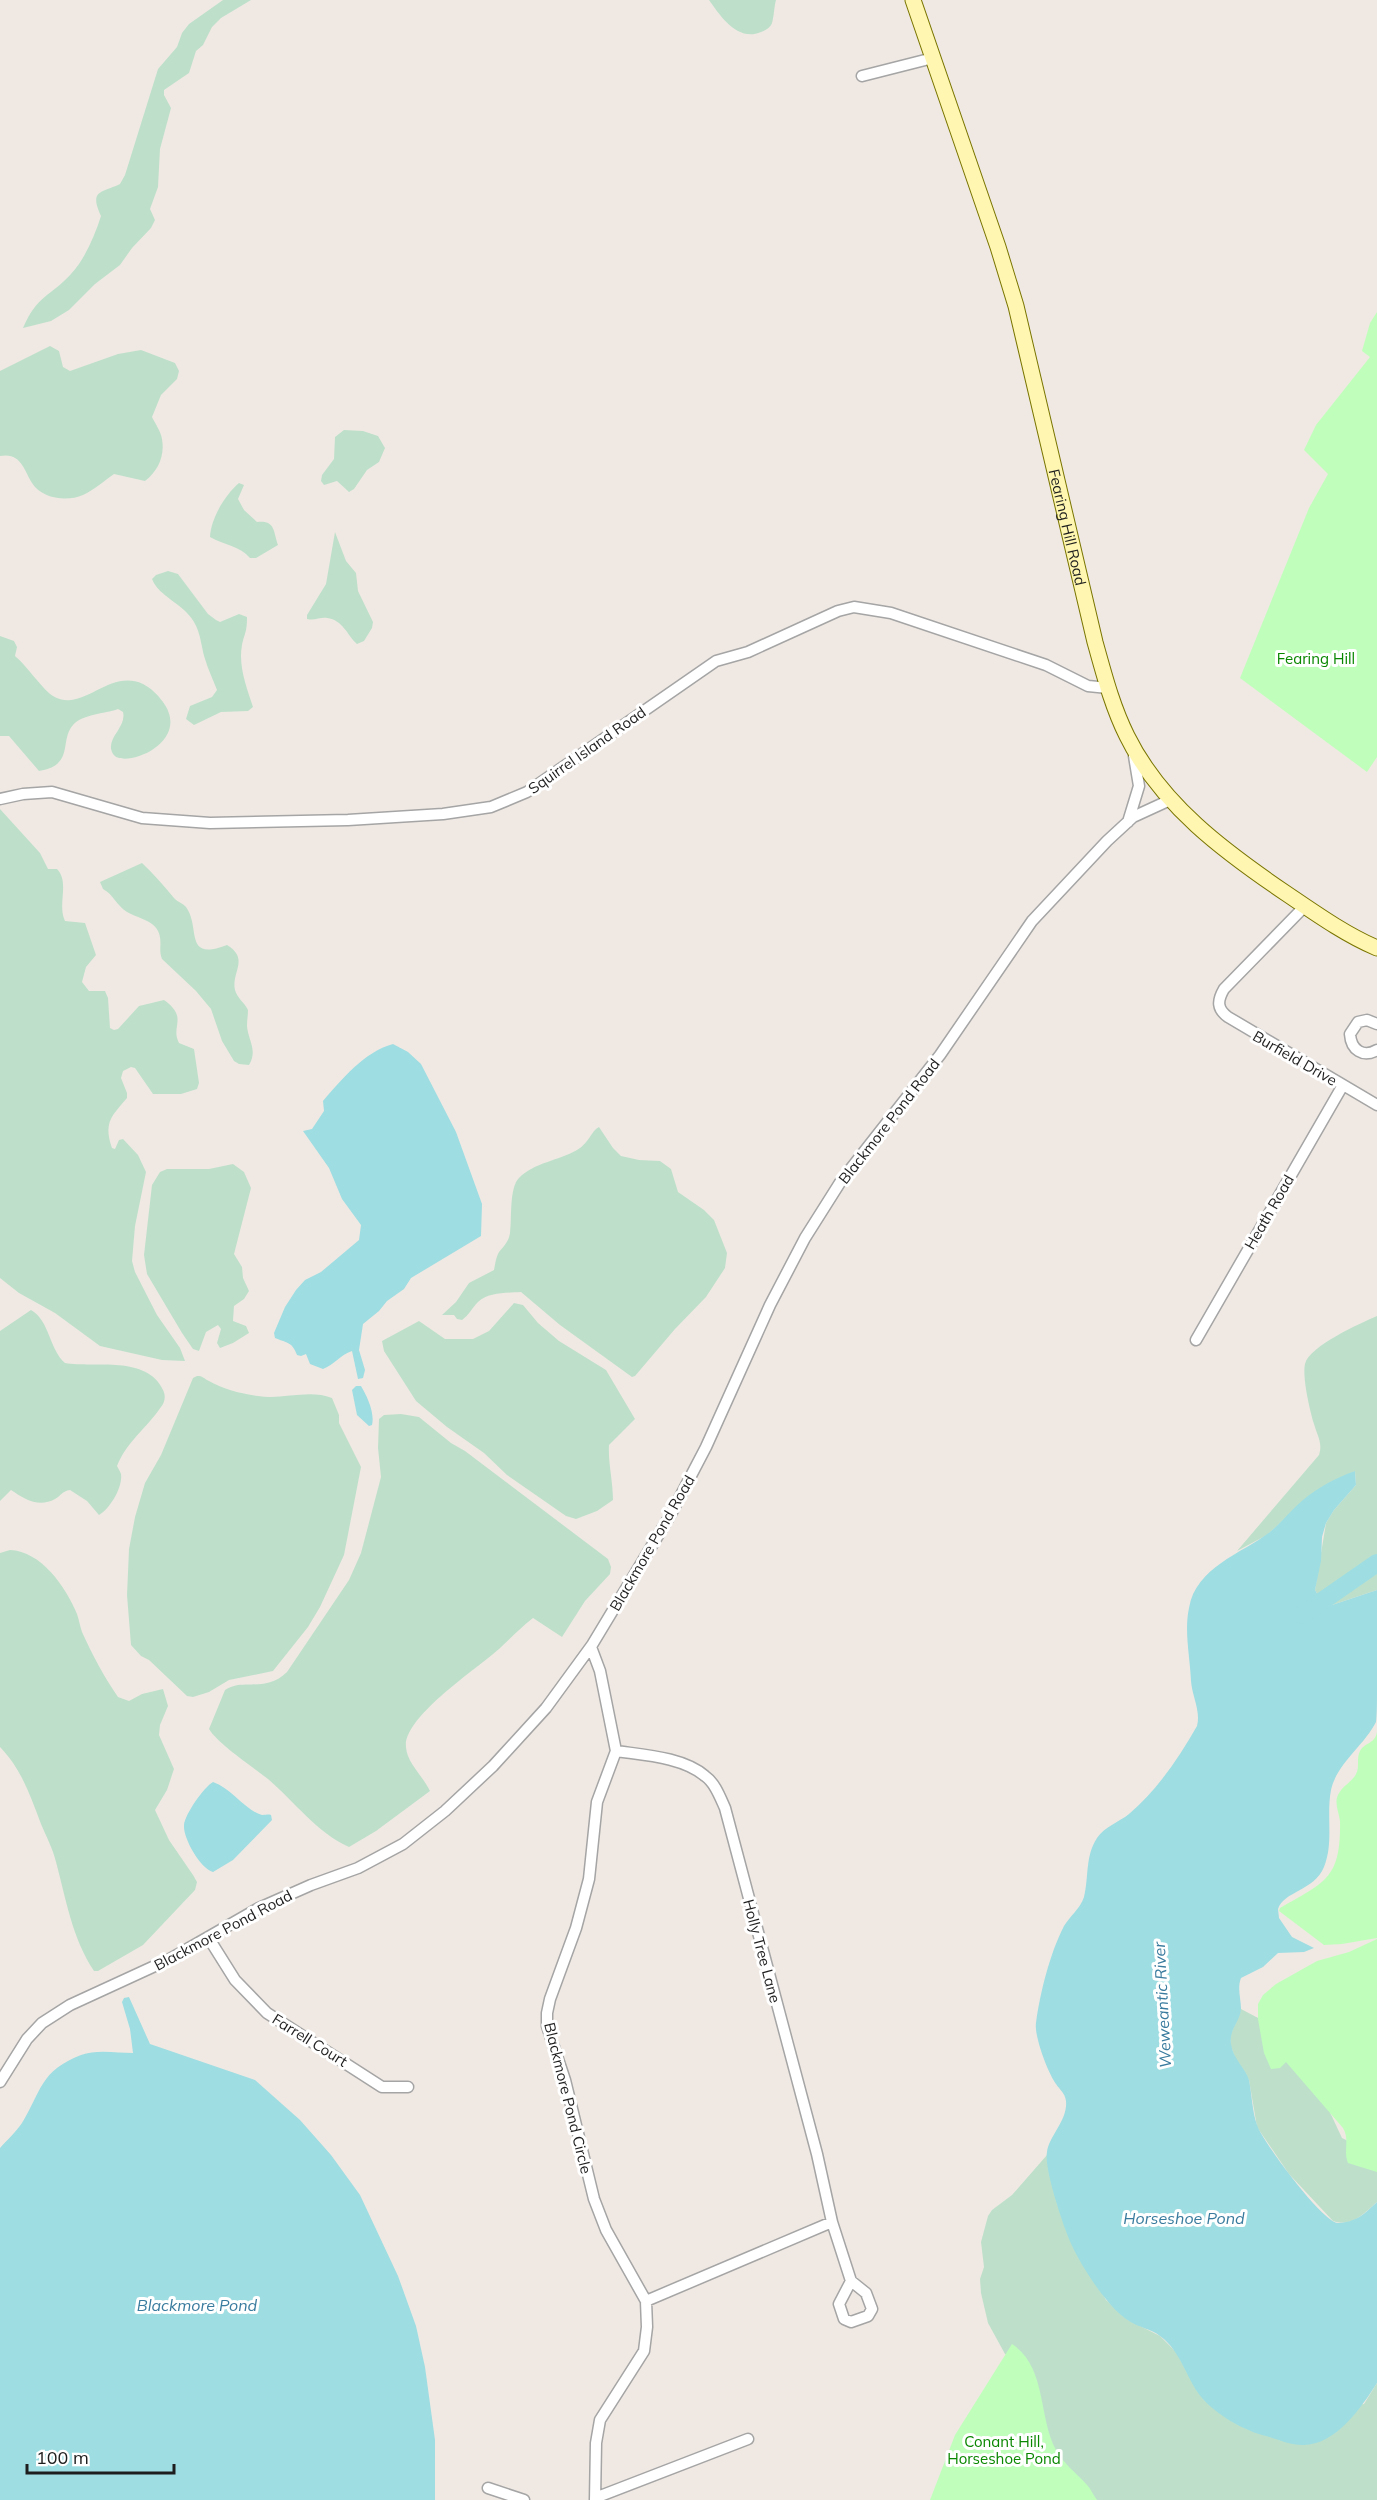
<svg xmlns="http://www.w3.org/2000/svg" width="1377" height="2500" font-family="Mulish,sans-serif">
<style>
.wetland{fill:#bee0cb}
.park{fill:#bfffbb}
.water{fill:#9edde2}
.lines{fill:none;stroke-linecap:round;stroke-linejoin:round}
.river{stroke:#9edde2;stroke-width:18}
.street-casing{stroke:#a5a5a5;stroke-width:13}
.secondary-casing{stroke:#797400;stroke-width:17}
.street{stroke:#fff;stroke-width:10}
.secondary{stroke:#fff7b1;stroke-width:15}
.labels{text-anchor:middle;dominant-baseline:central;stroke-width:6;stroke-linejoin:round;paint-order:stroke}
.street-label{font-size:15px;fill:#1e1e1e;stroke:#fff}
.park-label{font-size:15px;fill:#098700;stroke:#fff}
.water-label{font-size:16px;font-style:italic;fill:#397b9e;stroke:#fff}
</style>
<rect width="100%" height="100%" fill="#f0e9e3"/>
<path class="wetland" d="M223 0H251L221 18 212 27 203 45 196 51 189 73 164 90V95L171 108 160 149 158 187 150 209 155 220 151 228 132 248 120 265 95 284 69 310 51 321 23 328C37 295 50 297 71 274 85 259 95 235 101 216 89 190 101 193 120 184L125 175 158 69 177 47 182 33 189 24Z
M709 0H776C774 7 774 17 772 23 771 27 765 31 761 32 738 42 721 17 709 0Z
M50 346 59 351 63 367 70 371 118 354 141 350 175 363 179 371 177 379 161 395 152 417C155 423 161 432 162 439 165 456 158 471 145 481L114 474C104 481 94 490 83 495 67 502 42 499 32 483 24 470 21 452 0 456V371Z
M344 430 363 431 378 436 385 448 379 462 367 470 354 489 349 492 337 481 324 485 321 481 322 475 334 459 335 437Z
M239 483 244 485 238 499 244 510 257 522C275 520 273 530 278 545L256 558H250C240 546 224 545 210 537 211 518 225 495 239 483Z
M335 532 346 561 356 573 358 591 373 622 372 628 364 641 357 644C347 635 343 620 327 618 320 617 315 621 307 619V615L326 584Z
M168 571 178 574 208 614 216 620 220 622 239 614 247 617C247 632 245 632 242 645 238 666 247 688 253 707L248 711 221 712 194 725 186 719 190 706 212 697 217 690C213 680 208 669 205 659 201 646 201 634 194 622 183 603 159 597 152 579L156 575Z
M0 636 14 641 17 647 15 656C26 665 44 691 53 696 83 714 108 668 143 684 151 688 158 695 163 702 193 743 123 770 113 754 104 739 127 728 123 712L118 709C104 714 83 714 73 725 59 741 75 765 39 771L9 736H0Z
M0 809 40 853 48 869H57C70 882 57 905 65 921L85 923 96 955 86 967 82 982 89 991H105L108 998 110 1028 114 1030 118 1029 139 1006 164 1000C189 1018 170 1026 179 1043L194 1049 199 1083 197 1089 181 1094H153L135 1068 131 1067 123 1071 121 1078 127 1093V1098C112 1116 103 1122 112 1148L115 1149 119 1140 123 1139 138 1155 146 1172 135 1226 132 1261 135 1272 157 1315 180 1348 185 1361 162 1360 100 1346 55 1313 19 1293 0 1278Z
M142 863C154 874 164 886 174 898 177 902 183 903 186 907 201 927 183 962 227 945 250 959 231 972 235 990 237 998 245 1003 248 1010 248 1015 247 1021 247 1026 248 1040 258 1050 249 1065L239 1064 234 1061 222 1041 211 1009 196 991 162 959C158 950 163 941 158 931 153 920 137 918 127 912 117 906 113 894 103 889L100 882Z
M599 1127 613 1148 621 1156 639 1160 660 1161 671 1169 678 1192 704 1210 714 1220 727 1253 725 1268 706 1297 675 1329 635 1376 632 1377 560 1325 521 1292C508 1293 488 1292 478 1302 472 1308 469 1315 462 1320L457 1319 454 1315H442L456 1302 469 1283 494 1270C495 1265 496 1257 499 1252 504 1246 509 1241 510 1233 512 1218 509 1188 519 1178 533 1163 560 1160 577 1150 589 1143 591 1131 599 1127Z
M233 1164 244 1172 251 1188 234 1254 242 1267 243 1278 249 1291 244 1299 234 1306 233 1321 246 1326 249 1333 233 1343 220 1348 217 1343 221 1329 218 1325 206 1332 199 1351 193 1349 182 1333 147 1274 144 1255 152 1185 160 1172 167 1169H209Z
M514 1303 523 1305 538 1323 559 1341 606 1370 635 1419 609 1445C608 1463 613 1481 613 1500L597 1511 576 1519 566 1516 507 1475 484 1453 447 1427 416 1401 384 1351 382 1341 419 1321 445 1339H473L489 1331Z
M31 1310C50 1321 49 1349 65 1363 95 1368 147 1355 163 1390 166 1396 165 1402 161 1407 147 1428 127 1441 117 1466 118 1468 120 1471 121 1474 123 1487 110 1509 99 1515L87 1501 70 1490C62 1491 61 1496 55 1499 39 1508 24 1499 11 1490L0 1501V1331Z
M1377 1316V1590L1329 1606 1323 1604 1315 1590 1326 1523 1334 1510 1356 1485 1355 1471 1313 1493 1267 1535 1237 1551 1319 1455C1323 1443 1317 1435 1314 1424 1310 1411 1302 1377 1305 1364 1309 1346 1361 1323 1377 1316Z
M197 1376C203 1376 203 1378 209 1381 223 1389 242 1394 258 1396 282 1400 309 1389 332 1398L339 1415V1423L361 1467 344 1555 320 1607 308 1627 273 1671 229 1680 209 1692 193 1697 187 1696 149 1660 141 1656 131 1645 127 1595 129 1549 135 1517 145 1483 161 1455 193 1378Z
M401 1414 419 1417 451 1443 465 1451 608 1559 611 1567 610 1574 585 1601 562 1637 533 1618C520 1628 510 1639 499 1649 478 1668 403 1717 406 1747 407 1763 423 1776 430 1791L376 1831 349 1847C316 1832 295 1802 268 1779 253 1767 218 1744 209 1729L225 1690C244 1677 264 1694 287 1672L349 1580 361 1553 381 1477 378 1448 379 1419 384 1415Z
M10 1550C41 1551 66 1587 77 1614 79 1620 80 1626 82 1632 92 1654 104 1677 118 1697L129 1701 142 1694 163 1689 168 1706 160 1725 159 1735 174 1769 167 1790 155 1810 169 1840 193 1875 197 1882 195 1890 143 1945 98 1971H94C72 1938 66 1899 56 1862 53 1849 46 1836 41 1824 30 1795 22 1770 0 1747V1553Z
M1241 2009 1262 2020 1328 2108 1342 2138 1377 2155V2202C1363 2214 1353 2227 1333 2221L1289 2174 1257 2127 1249 2080 1238 2065 1231 2047 1230 2036Z
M1047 2155 1058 2206 1106 2300 1128 2320 1160 2336 1176 2352 1204 2400 1233 2422 1364 2404 1377 2383V2500H1072L1021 2367 1005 2354 988 2323 981 2293 980 2279 984 2267 981 2242 988 2216 992 2210 1012 2195Z"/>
<path class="park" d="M1377 312V757L1367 772 1240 678 1309 508 1328 474 1304 450 1316 425 1370 357 1362 351 1370 323Z
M1377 1732V1938L1342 1944 1324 1945 1279 1911 1280 1908C1325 1882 1341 1879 1340 1821 1339 1812 1334 1803 1338 1795 1342 1786 1352 1782 1356 1774 1360 1767 1356 1758 1360 1751 1365 1742 1375 1744 1377 1732Z
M1377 1939V2172L1348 2163C1343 2151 1350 2140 1343 2128L1286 2062 1280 2068 1271 2069 1264 2053 1258 2019V2004L1263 1995 1276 1984 1317 1961 1349 1952Z
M1012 2344C1047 2367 1038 2417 1056 2450 1063 2463 1076 2473 1087 2485 1091 2489 1093 2495 1097 2500H930L955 2435Z"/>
<path class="water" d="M393 1044 408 1052 421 1064 456 1132 482 1204 481 1236 411 1278 404 1289 387 1301 379 1311 363 1324 359 1350 365 1370 363 1378 358 1379 352 1351C340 1355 335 1364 323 1369L310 1364 306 1354 301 1356 297 1355C292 1341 286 1343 275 1338L274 1333 285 1307 296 1290 305 1280 321 1272 359 1240 361 1225 342 1199 329 1168 303 1131 312 1129 324 1111 323 1101C342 1079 364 1052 393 1044Z
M356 1386H361C367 1396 375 1413 372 1425L369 1426 357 1415 352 1390Z
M1355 1471 1356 1485 1334 1510 1326 1523 1322 1537 1321 1561 1315 1590 1323 1604 1329 1606 1377 1590C1377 1624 1377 1657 1377 1691 1377 1700 1377 1714 1376 1722 1364 1746 1337 1763 1331 1790 1326 1816 1334 1842 1324 1867 1314 1891 1284 1891 1278 1909L1279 1918 1292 1937 1314 1948 1304 1952 1278 1953 1263 1967 1241 1978C1237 1988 1241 1999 1241 2009 1240 2022 1229 2029 1231 2044 1233 2059 1246 2069 1249 2080 1252 2095 1252 2111 1257 2125 1262 2141 1323 2223 1338 2223 1357 2222 1364 2214 1377 2202V2383C1361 2408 1335 2446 1302 2445 1289 2445 1275 2438 1262 2435 1242 2429 1217 2415 1202 2398 1186 2379 1182 2352 1160 2336 1151 2329 1138 2327 1129 2321 1106 2307 1074 2256 1066 2231 1060 2215 1044 2167 1047 2152 1049 2136 1068 2120 1066 2101 1065 2093 1060 2090 1056 2084 1048 2073 1034 2036 1036 2023 1040 1993 1050 1953 1064 1926 1070 1916 1080 1909 1084 1897 1089 1877 1085 1856 1097 1838 1104 1827 1119 1822 1129 1814 1157 1790 1179 1758 1197 1726 1201 1711 1192 1696 1191 1681 1190 1657 1184 1631 1189 1608 1196 1567 1241 1554 1270 1532 1282 1522 1291 1510 1303 1500 1317 1488 1337 1477 1355 1471Z
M213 1782C231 1788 246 1811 262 1815 265 1815 268 1814 271 1815L272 1820 233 1860 213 1872C200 1868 183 1838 184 1825 185 1814 204 1787 213 1782Z
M129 1997 150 2044 255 2080 300 2120 331 2155 360 2195 398 2276 416 2326 425 2367 435 2440V2500H0V2148C7 2140 16 2132 22 2123 42 2090 40 2071 81 2055 97 2049 117 2053 133 2053L130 2029 122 2002 124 1998Z"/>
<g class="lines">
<path class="river" d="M1302 1615 1377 1563"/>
<defs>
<path id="street" d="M862 76 933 58
M0 799 23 794 52 792 142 818 210 823 348 820 443 814 491 807 527 792 716 661 748 652 838 611 854 607 891 613 1046 665 1088 686 1108 688
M1128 822 1139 786 1134 756
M1305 906 1224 989C1217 1001 1217 1009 1228 1017L1377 1105
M1377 1024 1367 1020 1358 1022 1350 1034C1351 1050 1363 1058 1377 1050
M1196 1340 1343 1085
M591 1647 600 1671 616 1751 597 1802 589 1879 576 1928 550 1999 547 2013V2026L565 2080 594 2199 606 2230 646 2301 647 2327 644 2351 600 2420 596 2443 595 2500
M616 1751C643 1755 683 1757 705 1776 715 1783 720 1797 725 1808L817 2154 832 2222 851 2281 839 2304 844 2319 851 2322 868 2316 872 2309 866 2293 851 2281
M208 1937 235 1980 267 2013 382 2087H408
M0 2082 27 2039 42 2023 70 2005 170 1959 259 1908 311 1885 358 1868 403 1844 445 1811 493 1766 546 1708 592 1645 671 1514 706 1447 770 1305 805 1238 841 1181 940 1055 1032 921 1107 841 1133 817 1170 800
M646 2301 832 2222
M488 2488 524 2500
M595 2498 748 2439"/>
<g id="secondary">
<path id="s1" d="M913 0 998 247 1016 306 1095 642C1104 674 1112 706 1127 736 1161 805 1225 852 1287 894 1315 913 1346 935 1377 948"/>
</g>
</defs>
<use href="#street" class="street-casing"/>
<use href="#secondary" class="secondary-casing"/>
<use href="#street" class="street"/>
<use href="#secondary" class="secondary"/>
</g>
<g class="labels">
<g class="street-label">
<text stroke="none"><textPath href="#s1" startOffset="550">Fearing Hill Road</textPath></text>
<text transform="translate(587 750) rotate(-35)">Squirrel Island Road</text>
<text transform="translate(1295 1058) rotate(30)">Burfield Drive</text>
<text transform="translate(889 1121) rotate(-52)">Blackmore Pond Road</text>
<text transform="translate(1269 1212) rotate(-60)">Heath Road</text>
<text transform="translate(652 1543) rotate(-60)">Blackmore Pond Road</text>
<text transform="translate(223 1930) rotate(-28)">Blackmore Pond Road</text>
<text transform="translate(762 1951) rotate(75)">Holly Tree Lane</text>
<text transform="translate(310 2040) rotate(32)">Farrell Court</text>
<text transform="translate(568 2098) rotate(76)">Blackmore Pond Circle</text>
</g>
<g class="park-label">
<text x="1316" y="658">Fearing Hill</text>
<text x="1004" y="2441">Conant Hill,<tspan x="1004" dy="17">Horseshoe Pond</tspan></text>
</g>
<g class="water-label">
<text transform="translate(1162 2005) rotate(-93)">Weweantic River</text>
<text x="1184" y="2218">Horseshoe Pond</text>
<text x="197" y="2305">Blackmore Pond</text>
</g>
</g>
<path d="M27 2464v9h147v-9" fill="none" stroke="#1e1e1e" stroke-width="3"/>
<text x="36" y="2464" font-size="18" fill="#1e1e1e" stroke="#ffffff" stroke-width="4.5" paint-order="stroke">100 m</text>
</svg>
